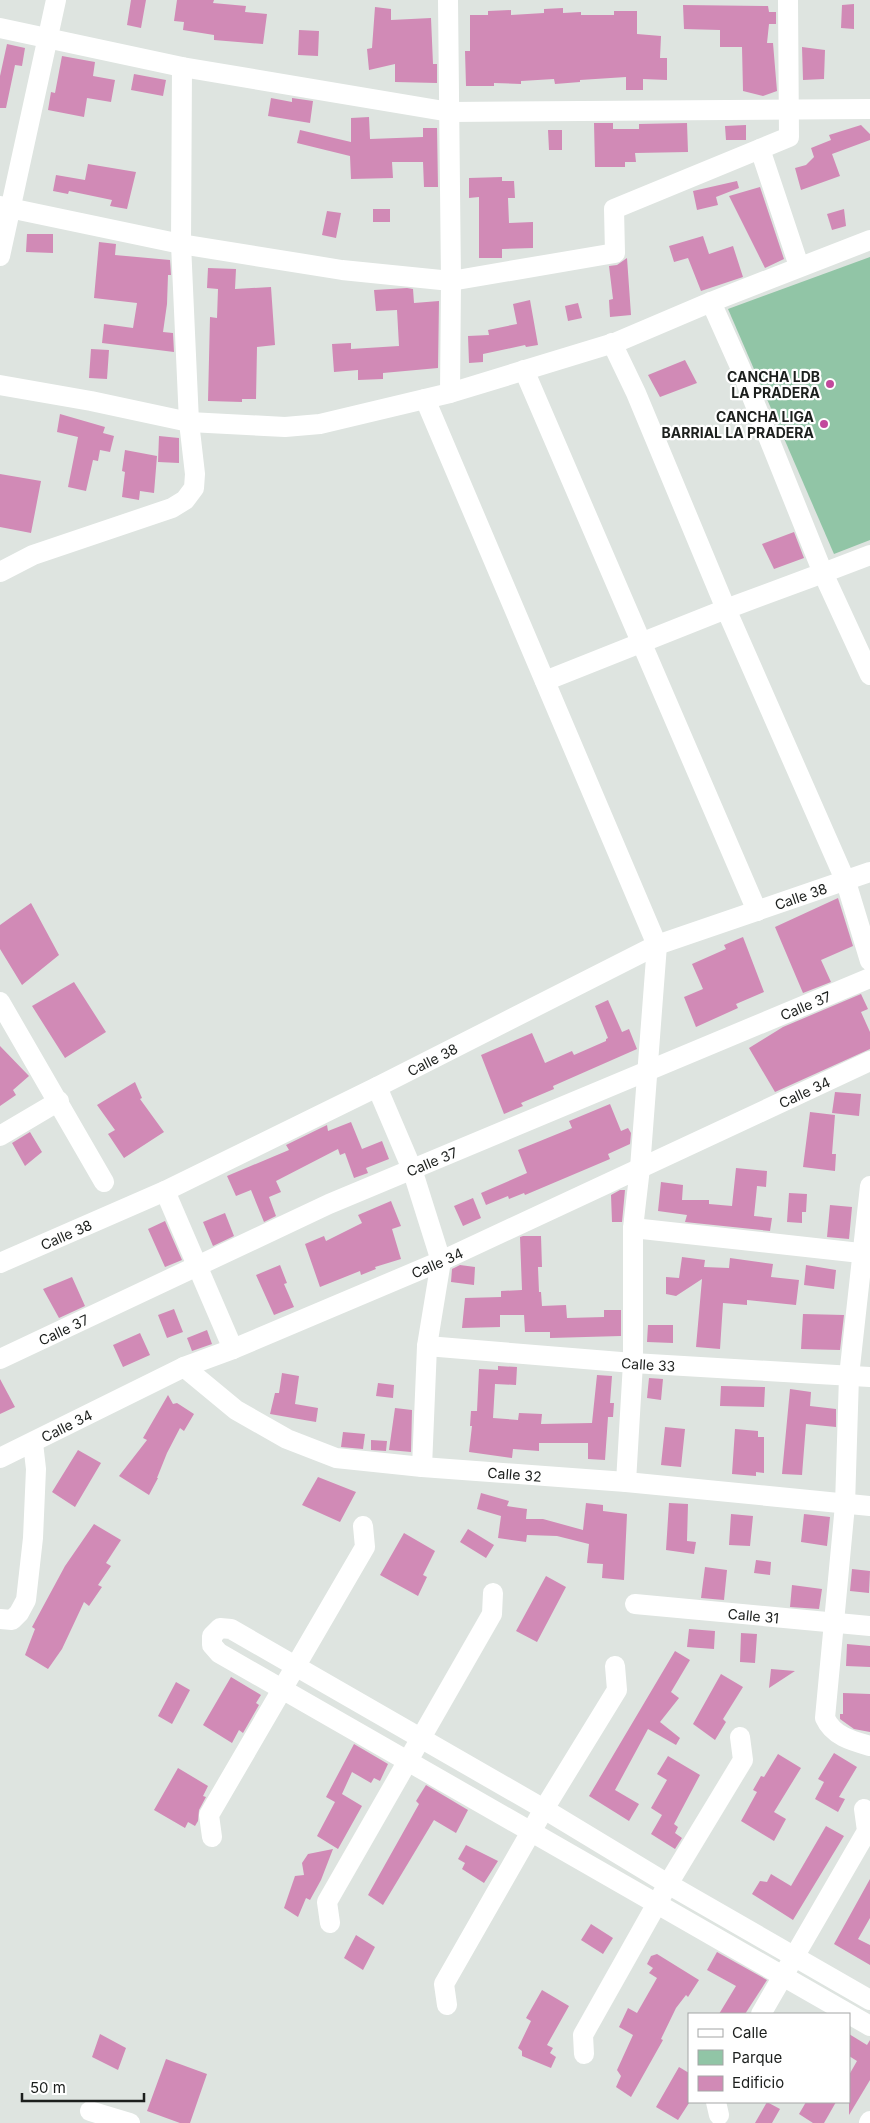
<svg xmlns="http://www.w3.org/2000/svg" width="870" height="2123" font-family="Inter,sans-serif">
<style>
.green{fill:#91c5a6}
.building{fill:#d18ab6}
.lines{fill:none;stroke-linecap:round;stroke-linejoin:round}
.minor{stroke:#fff;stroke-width:20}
.poi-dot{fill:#c2499c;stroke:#fff;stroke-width:2}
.labels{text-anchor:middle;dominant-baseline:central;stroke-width:4.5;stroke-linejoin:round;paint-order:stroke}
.poi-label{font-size:14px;font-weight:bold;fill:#1c1f1d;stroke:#fff;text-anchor:end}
.street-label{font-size:14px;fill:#1c1f1d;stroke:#fff}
</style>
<rect width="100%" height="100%" fill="#dee4e0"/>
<path class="green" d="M870 257V540L834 554 728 309Z"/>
<path class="building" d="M131 0H146L141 28 127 25Z
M177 0H214L213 3 246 6 245 12 267 14 263 44 214 40V35L183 30 184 22 174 21Z
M854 4V29L841 28 842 5Z
M683 5 768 6 769 12H776V24H769L767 43H773L777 91 763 96 743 91 742 47H720V30L684 29Z
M375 7 391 9V20L431 18 433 64H437V83L395 82V64L369 70 367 49 372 48Z
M563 8V13L581 12V15H614V11H637V34L661 36 660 58H667V80L643 79V90H626V77L580 80V82L555 84 554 79 521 81V84L494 83V86H466L465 51H470V15H488V11L511 10V15L544 13V9Z
M299 30 319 31 318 56 298 55Z
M7 44 25 48 22 66 15 65 6 108H0V76Z
M802 47 825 50 824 79 803 80Z
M62 56 95 62 93 76 115 80 111 102 87 98 84 117 48 110 51 92 55 93Z
M134 74 166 80 163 96 131 90Z
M271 98 292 102V98L313 101 310 123 268 116Z
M369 117 370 139 423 137V128H437L438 187H424L423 162H392L393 178 351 179 350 156 297 143 300 130 351 142V118Z
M594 123H613V129H639V124L687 123 688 152 635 153 636 162H625V167H595Z
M746 125V140H726L725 126Z
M861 125 870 134V140L832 154 840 176 801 190 795 168 806 165 814 157 811 148 831 140 829 135Z
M548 130H562V150H549Z
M88 164 136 172 127 209 110 206 112 200 69 191 68 194 53 191 56 175 85 180Z
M502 177V181H514L515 198H508L509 223 533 222V248L502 249V258H479V197L469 198V178Z
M737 181 739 188 716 197 718 205 697 210 693 191Z
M760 187 784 259 765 268 729 196Z
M373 209H390V222H373Z
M844 209 846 226 832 230 827 214Z
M327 211 341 213 336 238 322 235Z
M27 234H53V253L26 252Z
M703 236 709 254 733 246 743 277 701 291 688 258 674 262 669 246Z
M99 242 116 244 115 255 170 260 171 275H168L167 304 163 332 173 333 174 352 102 343 104 324 133 328 137 303 94 298Z
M627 258 631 315 610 317 609 300 613 299 609 266 617 265Z
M208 268 236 269 235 289 271 287 275 345 257 347 256 399H242V402L208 401 210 317 217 318 218 289 207 288Z
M407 288 413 289 414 303 439 301 438 368 383 373V379L358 380V370L334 372 332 344 351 343V349L399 346 397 310 376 311 374 290Z
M530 300 538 345 526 347 525 345 483 354V362L469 363 468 336 489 335 488 330 517 324 513 304Z
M578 303 582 318 568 321 565 306Z
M91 349 109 350 107 379 89 378Z
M685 360 697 383 660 397 648 375Z
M60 414 105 427 103 433 114 436 110 452 100 450 98 461 93 460 86 491 68 487 78 437 57 432Z
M159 436 179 438V463L158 462Z
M125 450 157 456 154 493 140 491 139 500 122 497 125 472 122 471Z
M0 474 41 481 31 533 0 527Z
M794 532 804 558 774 569 762 544Z
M838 898 853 946 821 960 831 982 803 993 775 927Z
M31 903 59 955 22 985 0 949V925Z
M743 937 764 992 736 1004 738 1008 696 1027 684 997 703 989 692 964 726 949 724 945Z
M74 982 106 1032 65 1058 32 1006Z
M861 994 868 1009 861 1012 870 1032V1049L775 1092 749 1048 783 1027Z
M608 1000 622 1032 629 1029 637 1049 553 1086 554 1089 521 1103 523 1106 504 1114 481 1055 532 1033 545 1063 572 1051 574 1055 606 1041V1039L608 1038 595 1006Z
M0 1046 29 1076 13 1090 16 1095 0 1106Z
M135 1082 142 1098 140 1099 164 1132 124 1158 108 1134 115 1130 97 1105Z
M835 1092 861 1094 859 1116 832 1113Z
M610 1104 621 1131 628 1128 631 1133 630 1144 608 1154 610 1159 525 1195 524 1193 509 1199 508 1196 486 1205 481 1193 527 1173 518 1150 572 1128 569 1121Z
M810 1112 835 1115 832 1154H836L835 1171 803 1167Z
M351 1122 362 1149 382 1141 389 1159 366 1168 368 1173 354 1178 345 1153 340 1155 338 1149 276 1181 281 1192 269 1197 276 1216 264 1222 251 1190 236 1196 227 1176 289 1150 286 1145 327 1125 328 1131Z
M30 1132 42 1152 25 1166 12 1143Z
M736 1168 767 1171 766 1187 757 1186 754 1216 772 1218 770 1231 685 1222 687 1215 658 1211 661 1182 683 1185 682 1200H709V1204L732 1206Z
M620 1190H625L622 1222H612L611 1195Z
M789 1193 807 1194 806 1212H802V1223L787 1222Z
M473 1198 481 1218 463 1226 454 1206Z
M391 1201 401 1226 392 1229 401 1259 375 1267 376 1269 361 1275 360 1271 320 1287 305 1244 324 1236 326 1241 362 1223 358 1215Z
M830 1205 852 1207 849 1239 827 1237Z
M225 1213 234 1236 213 1246 203 1222Z
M165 1221 182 1260 165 1267 148 1229Z
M523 1236H541L542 1267H538L539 1292H541L542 1306 566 1305 567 1318 604 1317V1310H621V1336L550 1338V1332H525L524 1315H500V1327L462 1328 465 1298 501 1297V1291L522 1290 520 1237Z
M682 1257 705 1260 704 1267 729 1268 730 1258 773 1264 771 1277 799 1280 796 1305 747 1300V1305L723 1303 720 1349 696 1347 702 1279 676 1296 666 1294V1277L679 1278Z
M280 1265 287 1283 284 1284 294 1307 274 1315 256 1275Z
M460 1265 475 1267 474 1285 451 1282 452 1269Z
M806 1265 836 1270 834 1289 804 1285Z
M72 1277 85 1306 59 1318 43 1289Z
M174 1309 183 1332 167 1338 158 1315Z
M803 1314 844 1315 840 1350 801 1349Z
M648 1325H673V1343L647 1342Z
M207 1330 212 1344 192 1351 187 1338Z
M140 1333 150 1355 123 1367 113 1345Z
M498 1366 517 1367 516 1385 495 1384 493 1418 518 1420 519 1413 542 1414 541 1424 592 1423 597 1375 612 1376 610 1403H614L613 1417H608L605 1460 588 1459V1443H539V1451L513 1449 512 1458 469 1452 472 1426H470L471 1411H477L479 1369 498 1370Z
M282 1373 299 1376 295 1404 318 1408 316 1422 270 1414 275 1393H279Z
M649 1378 663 1379 661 1400 647 1398Z
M0 1379 15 1407 0 1414Z
M378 1383 394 1385 393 1398 376 1396Z
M721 1386 765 1387 764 1407 720 1406Z
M790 1389 811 1392 810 1406 836 1409V1427L806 1424 802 1475 782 1474Z
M168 1395 173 1404 177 1403 194 1414 184 1431 180 1428 167 1453 157 1478H158L149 1495 119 1476 147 1440 143 1438Z
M395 1408 412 1410 411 1452 389 1450Z
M665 1427 685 1429 681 1467 661 1465Z
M735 1429 758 1431V1437H764V1473L756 1472V1476L732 1474Z
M343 1432 365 1434 363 1449 341 1447Z
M371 1440 387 1441 386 1451 371 1450Z
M78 1450 101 1463 75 1507 52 1492Z
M318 1477 356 1492 340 1522 302 1505Z
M481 1493 509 1501 507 1506 527 1509 526 1519H543L583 1530 586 1503 603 1505V1511L627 1514 624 1580 602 1578 603 1564 587 1563 589 1544 557 1536 527 1535 526 1542 498 1538 501 1516 477 1509Z
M669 1503 688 1504 687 1541 696 1542 694 1554 666 1550Z
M731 1514 753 1516 750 1546 729 1545Z
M804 1514 830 1517 827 1546 801 1542Z
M94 1524 121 1540 106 1563 111 1566 98 1585 102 1587 89 1606 84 1602 62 1649 48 1669 25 1655 35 1629 32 1627 65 1566Z
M468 1529 494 1545 486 1558 460 1542Z
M404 1533 435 1551 423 1575 427 1577 418 1596 380 1575Z
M756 1560 771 1562 770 1575 754 1573Z
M705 1567 727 1570 724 1600 701 1598Z
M852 1569 870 1571 869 1593 850 1591Z
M546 1576 566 1587 537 1642 516 1631Z
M792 1585 822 1589 819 1609 790 1607Z
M689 1629 715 1631 714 1649 687 1647Z
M741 1633 757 1634 755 1663 740 1662Z
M847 1644 870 1646V1667L846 1666Z
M675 1651 690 1660 671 1692 679 1698 660 1722 680 1738 676 1745 648 1729 615 1790 639 1804 629 1821 589 1796Z
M771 1669 795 1671 769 1688Z
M721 1674 743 1687 723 1719 726 1722 715 1740 693 1724Z
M231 1677 261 1695 256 1703 259 1705 243 1733 239 1730 232 1743 203 1725Z
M176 1682 190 1690 172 1724 158 1716Z
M843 1693 870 1694V1732L854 1729 840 1719V1714H843Z
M354 1744 388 1764 380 1781 374 1778 371 1783 352 1772 342 1794 362 1806 338 1849 317 1836 335 1802 326 1797Z
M834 1753 857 1767 839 1797 845 1799 838 1812 815 1799 824 1782 818 1779Z
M778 1754 801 1768 774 1812 786 1819 774 1841 741 1821 757 1792 753 1790 761 1776 764 1777Z
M668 1756 700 1775 674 1824 678 1827 675 1833 682 1838 675 1849 651 1834 662 1815 651 1808 667 1780 657 1774Z
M178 1768 208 1786 203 1796 206 1797 199 1810 198 1821 195 1826 188 1822 185 1828 154 1810Z
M426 1785 468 1810 456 1833 434 1820 383 1905 368 1895 419 1804 416 1801Z
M826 1826 844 1836 793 1920 752 1894 760 1881 767 1882 771 1874 791 1886Z
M466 1845 498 1861 484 1883 462 1869 465 1863 458 1859Z
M333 1849 321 1880 310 1900 306 1898 298 1917 284 1908 295 1876 304 1875 302 1863 308 1854Z
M870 1879V1918L858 1939 870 1945V1965L834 1944Z
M591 1924 613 1938 603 1954 581 1940Z
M356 1935 375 1947 363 1970 344 1958Z
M717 1952 767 1980 745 2014H719L736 1986 707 1970Z
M657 1954 699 1980 688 1997 686 1995 676 2008 661 2039 663 2040 631 2097 616 2087 621 2076 617 2070 633 2035 619 2027 628 2008 637 2013 657 1978 649 1973 653 1968 647 1964 651 1956Z
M542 1990 569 2006 547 2045 553 2048 550 2053 556 2057 551 2068 522 2056V2051L518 2048 531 2021 526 2018Z
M100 2034 126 2048 118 2070 92 2057Z
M849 2034 867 2045 870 2040V2080L849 2115V2075L857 2061 849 2056Z
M166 2059 207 2074 190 2123H180L147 2111Z
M679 2067 689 2073V2103L678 2120 656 2107Z
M767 2102 780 2109 772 2123H755Z
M806 2102H836L824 2123H813L799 2114Z"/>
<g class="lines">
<g class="minor">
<path d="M448 0 451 281 450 393"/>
<path d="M0 28 182 67 450 112 870 109"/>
<path d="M760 149 799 266"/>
<path d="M0 206 181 244 342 270 451 281 615 253 614 209 789 137 788 0"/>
<path d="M0 256 56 0"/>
<path d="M612 343 636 393 726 609 823 573 740 367 711 302"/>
<path d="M524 370 757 911"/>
<path d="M0 385 91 401 189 422 285 427 320 424 450 393 617 342 711 302 870 240"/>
<path d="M425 399 657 945 640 1168 633 1228V1363L626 1482"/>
<path d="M870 555 823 573 870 675"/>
<path d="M0 572 33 555 172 508 185 500 194 488 195 474 189 422 181 244 182 67"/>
<path d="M545 681 726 609 846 882 870 961"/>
<path d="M0 1002 104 1182"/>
<path d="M377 1087 412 1169 441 1261 427 1346 422 1467"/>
<path d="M0 1136 59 1101"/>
<path d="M870 1186 849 1376 845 1505 825 1718C833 1736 852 1741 870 1746"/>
<path d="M165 1191 233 1349"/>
<path d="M633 1228 870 1254"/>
<path id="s1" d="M0 1263 165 1191 377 1087 657 945 870 872"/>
<path id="s2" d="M427 1346 633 1363 870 1377"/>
<path id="s3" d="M0 1359 329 1204 870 978"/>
<path id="s4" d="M184 1367 236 1410 287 1439 336 1458 422 1467 626 1482 870 1506"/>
<path id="s5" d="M0 1458 184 1367 233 1349 441 1261 870 1061"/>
<path id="s6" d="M635 1604 870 1626"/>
<path d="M0 1619 12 1620 19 1613 26 1600 33 1538 36 1469 33 1443"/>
<path d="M212 1837 209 1815 365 1547 363 1526"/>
<path d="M330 1923 327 1902 492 1614 493 1593"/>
<path d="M870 2000 668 1884 544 1809 231 1629 220 1628 212 1636V1645L219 1653 870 2026"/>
<path d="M447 2005 444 1984 544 1809 617 1690 615 1666"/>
<path d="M761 2014 867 1831 864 1809"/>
<path d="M584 2054 583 2035 668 1884 743 1760 740 1737"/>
<path d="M716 2102 719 2115"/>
<path d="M90 2111 130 2123"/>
<path d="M869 2123 870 2121"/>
</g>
</g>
<g class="poi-dot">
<circle cx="830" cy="384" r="5"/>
<circle cx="824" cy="424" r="5"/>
</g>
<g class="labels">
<g class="poi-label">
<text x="820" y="376">CANCHA LDB<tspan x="820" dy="16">LA PRADERA</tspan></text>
<text x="814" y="416">CANCHA LIGA<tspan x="814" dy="16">BARRIAL LA PRADERA</tspan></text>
</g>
<g class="street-label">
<text stroke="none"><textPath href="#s1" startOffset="882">Calle 38</textPath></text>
<text stroke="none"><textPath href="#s3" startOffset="880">Calle 37</textPath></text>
<text stroke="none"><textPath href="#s1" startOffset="478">Calle 38</textPath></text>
<text stroke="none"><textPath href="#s5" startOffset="884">Calle 34</textPath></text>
<text stroke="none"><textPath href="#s3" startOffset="475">Calle 37</textPath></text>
<text stroke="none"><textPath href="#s1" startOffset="72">Calle 38</textPath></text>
<text stroke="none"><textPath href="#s5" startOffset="479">Calle 34</textPath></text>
<text stroke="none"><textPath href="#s3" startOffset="70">Calle 37</textPath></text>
<text stroke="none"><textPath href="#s2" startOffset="222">Calle 33</textPath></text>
<text stroke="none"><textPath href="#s5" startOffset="74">Calle 34</textPath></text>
<text stroke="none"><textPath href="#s4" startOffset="358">Calle 32</textPath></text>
<text stroke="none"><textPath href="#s6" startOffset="119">Calle 31</textPath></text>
</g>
</g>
<rect x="688" y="2013" width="162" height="90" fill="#ffffff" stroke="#a4a5a5"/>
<rect x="698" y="2029" width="25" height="8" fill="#ffffff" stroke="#a4a5a5"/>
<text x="732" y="2038" font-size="15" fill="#1c1f1d">Calle</text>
<rect x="698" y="2050" width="25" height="15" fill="#91c5a6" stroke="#a4a5a5"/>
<text x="732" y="2063" font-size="15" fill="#1c1f1d">Parque</text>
<rect x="698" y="2076" width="25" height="15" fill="#d18ab6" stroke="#a4a5a5"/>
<text x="732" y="2088" font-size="15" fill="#1c1f1d">Edificio</text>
<path d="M22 2093v8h122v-8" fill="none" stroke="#1c1f1d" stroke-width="2.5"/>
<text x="30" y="2093" font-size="15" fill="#1c1f1d" stroke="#ffffff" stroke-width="4" paint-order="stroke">50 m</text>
</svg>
